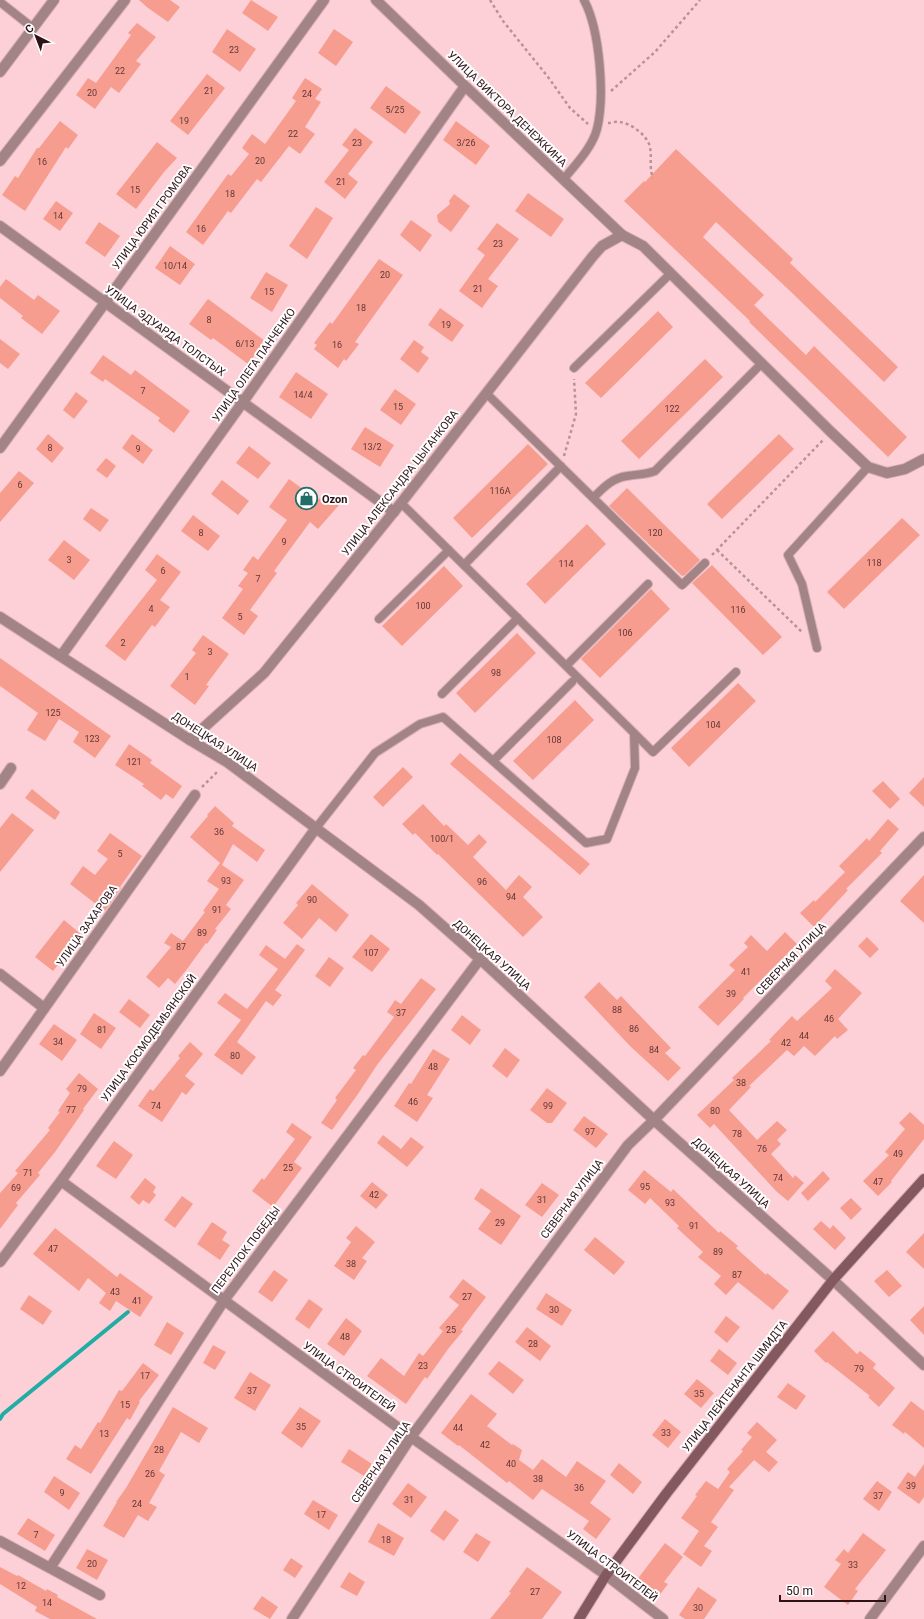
<svg xmlns="http://www.w3.org/2000/svg" width="924" height="1619" font-family="Roboto,sans-serif">
<style>
.lines{fill:none;stroke-linecap:round;stroke-linejoin:round}
.stream{stroke:#21aca5;stroke-width:4}
.building{fill:#f79d8f}
.service-casing{stroke:#d7aeb4;stroke-width:10}
.minor-casing{stroke:#d7aeb4;stroke-width:12}
.tertiary-casing{stroke:#d7aeb4;stroke-width:12}
.secondary-casing{stroke:#d7aeb4;stroke-width:12}
.path{stroke:#b99298;stroke-width:2.5;stroke-dasharray:3 3;stroke-linecap:butt}
.service{stroke:#a28487;stroke-width:8}
.minor{stroke:#a28487;stroke-width:10}
.tertiary{stroke:#a28487;stroke-width:10}
.secondary{stroke:#83595f;stroke-width:10}
.labels{text-anchor:middle;dominant-baseline:central;stroke-width:4;stroke-linejoin:round;paint-order:stroke}
.number-label{font-size:9px;fill:#603636}
.street-label{font-size:11px;fill:#2d1318;stroke:#fefefe}
.poi-label{font-size:11px;font-weight:bold;fill:#2d1318;stroke:#fefefe;text-anchor:start}
</style>
<rect width="100%" height="100%" fill="#fcd0d6"/>
<g class="lines">
<path class="stream" d="M0 1419 3 1414 128 1312"/>
</g>
<path class="building" d="M139 0H170L180 7 168 22 148 8Z
M251 0 278 17 268 31 242 13Z
M137 23 156 37 136 61 141 64 119 93 111 87 95 109 76 95 88 78 96 83 131 35 128 33Z
M227 29 256 49 240 72 212 52Z
M334 29 353 42 336 66 318 53Z
M207 74 225 88 188 135 170 121Z
M305 78 322 89 315 99 321 102 305 127 315 134 300 154 289 146 261 182 257 179 231 213 228 211 203 245 186 232 228 174 231 176 249 154 242 148 252 134 265 144 296 101 292 98Z
M386 86 421 112 405 134 370 108Z
M60 121 78 135 68 149 66 147 25 211 2 195 15 176 18 178 37 148H39Z
M456 121 490 146 476 165 443 140Z
M355 128 373 142 348 174 358 182 345 199 324 182 349 150 342 145Z
M157 142 177 158 164 172 136 209 116 194Z
M676 149 793 259 790 263 898 367 884 382 789 290 716 222 703 237 764 295 754 305 806 355 814 346 907 437 888 457 749 322 750 321 624 201 644 181 645 182Z
M528 193 564 219 551 237 515 211Z
M454 194 470 206 451 232 438 222 437 215 450 204 449 201Z
M56 201 73 213 60 231 43 219Z
M316 207 333 218 307 259 289 246Z
M411 220 432 235 420 252 400 235Z
M99 222 120 236 105 257 85 243Z
M497 223 519 239 488 279 498 286 482 308 459 291 485 255 477 249Z
M170 246 195 264 180 285 155 268Z
M379 259 403 275 355 342 359 344 346 361 344 359 338 368 314 349 317 345 314 343 330 322 332 324Z
M266 272 288 285 272 312 250 298Z
M6 279 34 300 38 295 60 311 42 334 21 318 23 316 0 298V287Z
M208 299 265 341 248 364 213 338 211 340 189 324Z
M440 308 464 325 452 342 428 325Z
M658 311 673 327 601 398 585 383Z
M0 339 20 354 8 369 0 363Z
M414 340 424 347 421 352 429 358 418 373 400 359Z
M103 355 131 375 135 370 190 411 174 433 158 421 160 418 105 379 103 382 90 373Z
M705 359 723 377 639 459 621 441Z
M296 372 328 394 311 419 279 397Z
M395 389 416 404 401 425 380 410Z
M76 392 88 401 74 419 63 410Z
M365 427 394 445 380 467 351 449Z
M48 434 64 448 52 463 36 449Z
M132 434 153 450 143 464 122 448Z
M779 434 794 449 722 519 707 504Z
M528 444 548 464 472 538 453 518Z
M249 446 271 463 258 479 236 463Z
M106 458 116 466 107 478 96 470Z
M19 471 34 483 0 522V493Z
M289 479 318 500 323 495 339 505 318 529 310 522 274 571 277 573 250 610 258 616 244 635 222 618 243 589 238 586 248 573 243 570 253 556 258 560 287 520 269 507Z
M222 480 249 501 238 515 211 494Z
M627 488 700 560 685 575 682 576 609 506Z
M91 508 109 520 100 532 83 519Z
M193 515 220 536 208 551 181 531Z
M902 518 920 535 844 609 827 592Z
M587 524 606 544 545 604 526 584Z
M64 540 90 560 74 580 48 560Z
M157 554 181 572 160 600 170 607 155 627 152 625 125 661 105 646 157 580 145 570Z
M712 565 782 637 763 655 692 583Z
M444 566 463 586 402 646 382 626Z
M651 589 670 609 600 678 581 659Z
M517 633 536 653 475 713 456 693Z
M203 635 229 654 206 685 209 686 195 705 170 686 196 653 192 650Z
M0 658 111 736 95 758 73 742 79 732 59 719 45 741 27 730 38 713 0 686Z
M738 683 756 701 689 767 671 748Z
M575 700 594 720 533 780 513 761Z
M129 744 152 760 150 763 182 786 173 799 166 794 161 800 142 786 144 784 115 765Z
M460 753 590 864 580 875 450 764Z
M403 767 413 777 383 807 373 797Z
M924 777V807L909 793Z
M883 781 900 799 890 809 872 791Z
M32 789 60 812 55 820 25 798Z
M423 804 444 826 446 824 468 845 479 834 487 842 473 857 506 890 519 875 532 887 523 897 543 917 523 937 438 854 437 855 415 833 413 835 402 824Z
M215 806 234 823 232 826 265 850 257 862 233 844 222 865 244 880 226 905 231 909 215 929 217 930 207 944 206 943 187 969 175 984 168 978 159 988 146 977 171 947 164 943 171 933 183 941 205 912 203 911 219 889 207 881 220 863 190 837 208 816 207 815Z
M12 813 34 830 0 872V828Z
M888 819 899 829 880 851 882 853 846 889 848 890 814 927 800 913 814 900 815 902 845 872 839 866 867 838 869 841Z
M110 833 142 856 120 887 121 888 105 911 70 884 83 866 95 875 108 859 97 851Z
M924 875V923L900 901Z
M312 884 349 915 336 932 319 918 302 939 283 923 298 905 296 903Z
M64 920 82 935 53 971 35 957Z
M785 932 797 944 743 998 744 999 718 1026 698 1007 735 970 729 965 748 947 744 943 751 935 767 951Z
M371 934 390 949 372 972 352 957Z
M867 937 879 949 870 958 858 946Z
M297 944 305 950 275 990 282 995 273 1006 266 1001 237 1042 256 1057 242 1075 214 1055 241 1020 217 1003 225 993 247 1009 278 969 259 955 266 945 285 959Z
M329 957 344 968 330 987 315 976Z
M835 969 862 993 838 1019 848 1030 837 1039 835 1036 815 1056 804 1046 794 1056 787 1050 749 1086 751 1087 729 1110 757 1140 777 1121 787 1130 777 1140 781 1144 771 1154 793 1178 795 1175 804 1183 788 1201 776 1191 714 1124 710 1128 697 1115 734 1080 732 1078 771 1041 769 1040 792 1016 797 1021 832 988 825 981Z
M421 978 436 989 377 1065 358 1094 332 1130 321 1123 337 1100 335 1098 356 1070 353 1068 363 1055 365 1056 394 1017 387 1012 395 1000 401 1004Z
M599 982 617 1000 621 996 671 1048 665 1053 681 1068 668 1081 630 1046 584 997Z
M129 999 150 1015 140 1028 119 1012Z
M94 1013 116 1028 101 1049 80 1034Z
M462 1015 481 1030 470 1045 451 1030Z
M54 1024 77 1040 62 1061 39 1044Z
M190 1042 203 1054 185 1076 195 1084 186 1095 182 1092 162 1122 138 1106 150 1089 153 1091 180 1058 178 1056Z
M505 1048 520 1060 507 1078 492 1066Z
M433 1049 450 1059 427 1095 433 1098 417 1122 394 1106 409 1083 411 1084Z
M79 1073 98 1089 83 1109 84 1110 55 1152 38 1173 40 1175 16 1203 18 1205 0 1229V1193L18 1173 15 1171 50 1130 48 1128 60 1112 58 1111 70 1093 66 1089Z
M547 1088 567 1103 552 1123H547L530 1110Z
M910 1112 924 1125V1139L891 1181 892 1182 878 1196 863 1181 889 1155 885 1152 905 1129 899 1123Z
M584 1116 608 1134 596 1148 573 1130Z
M292 1123 312 1137 294 1162 302 1168 273 1207 252 1191 262 1178 264 1180 295 1139 286 1132Z
M383 1135 401 1149 411 1137 424 1147 407 1167 377 1143Z
M114 1141 133 1155 116 1179 96 1166Z
M644 1170 671 1192 673 1189 719 1233 720 1231 738 1246 736 1248 766 1275 767 1273 789 1291 773 1310 738 1282 726 1295 714 1284 721 1276 698 1257 703 1252 677 1228 679 1226 650 1198 645 1204 628 1190Z
M823 1171 830 1179 808 1201 801 1193Z
M145 1178 156 1187 153 1192 156 1195 149 1204 143 1200 139 1205 130 1197Z
M372 1182 388 1195 376 1209 360 1196Z
M542 1183 559 1195 542 1217 525 1205Z
M481 1188 521 1216 501 1245 478 1229 491 1211 474 1199Z
M182 1196 193 1204 175 1228 164 1220Z
M851 1198 862 1209 851 1220 840 1208Z
M821 1221 830 1229 833 1225 846 1238 835 1250 813 1229Z
M212 1222 227 1232 222 1240 230 1245 220 1260 197 1244Z
M356 1226 375 1242 362 1258 367 1261 354 1280 334 1266 351 1242 346 1238Z
M55 1228 117 1277 120 1273 153 1297 140 1317 116 1301 110 1311 99 1303 106 1293 88 1278 79 1291 33 1254Z
M924 1233V1269L906 1252Z
M595 1237 625 1262 614 1275 584 1250Z
M274 1270 288 1280 272 1302 258 1292Z
M887 1270 902 1286 889 1297 874 1281Z
M463 1279 486 1297 461 1330 463 1331 448 1349 427 1379 425 1377 406 1404 367 1376 381 1358 404 1376 419 1353 423 1356 443 1331 439 1328 459 1305 449 1297Z
M546 1293 572 1310 562 1326 536 1309Z
M29 1295 52 1311 43 1325 20 1309Z
M309 1299 323 1309 309 1329 295 1319Z
M924 1306V1335L910 1320Z
M726 1316 740 1327 727 1343 714 1332Z
M346 1318 362 1331 344 1356 327 1344Z
M167 1322 184 1333 171 1355 154 1345Z
M527 1327 551 1346 540 1361 515 1342Z
M833 1331 857 1354 860 1351 876 1364 873 1368 895 1388 879 1407 868 1397 870 1396 827 1362 826 1363 814 1351Z
M213 1345 226 1352 215 1370 203 1363Z
M719 1349 737 1363 728 1375 710 1361Z
M499 1361 524 1380 513 1394 488 1374Z
M143 1363 159 1375 139 1401 140 1402 130 1420 127 1418 91 1474 66 1459 75 1445 81 1449 98 1422 100 1423 119 1390 122 1391Z
M250 1372 271 1385 255 1411 234 1398Z
M697 1379 714 1393 701 1408 684 1394Z
M788 1383 806 1396 796 1410 777 1397Z
M471 1394 497 1414 487 1426 512 1445 513 1444 522 1450 519 1460 533 1470 542 1459 566 1477 577 1461 606 1481 590 1503 611 1519 596 1539 583 1529 589 1521 542 1489 533 1500 509 1481 507 1483 459 1445 458 1446 441 1433Z
M911 1401 924 1411V1448L905 1432 904 1434 892 1425Z
M173 1407 208 1428 199 1443 181 1432 159 1471 165 1475 149 1503 157 1507 148 1521 138 1515 124 1538 103 1526 117 1502H116L126 1488Z
M300 1407 321 1421 302 1448 281 1433Z
M665 1419 681 1432 668 1448 652 1435Z
M757 1422 777 1440 766 1452 778 1462 769 1472 754 1460 729 1487 734 1490 711 1522 718 1527 704 1546 712 1551 701 1567 683 1554 699 1531 681 1518 697 1496 695 1495 706 1481 718 1489 730 1472 727 1469 743 1451 741 1450 752 1437 747 1433Z
M349 1449 372 1464 364 1476 341 1462Z
M619 1463 642 1482 633 1494 610 1475Z
M924 1464V1497L919 1504 897 1488 908 1472 915 1477Z
M54 1476 80 1493 69 1510 44 1492Z
M877 1481 892 1492 879 1511 863 1499Z
M408 1483 427 1497 411 1518 392 1504Z
M313 1500 338 1515 329 1530 304 1514Z
M445 1510 459 1520 444 1541 430 1531Z
M28 1518 55 1535 45 1551 17 1534Z
M378 1523 404 1538 394 1556 368 1542Z
M476 1533 491 1542 478 1562 463 1552Z
M863 1533 886 1550 855 1589 858 1591 848 1605 824 1587 841 1564 835 1560 844 1549 848 1553Z
M665 1543 683 1557 664 1582 668 1584 658 1597 636 1581Z
M87 1549 108 1560 97 1580 76 1568Z
M291 1558 303 1566 295 1578 283 1570Z
M0 1567 17 1576 18 1575 46 1591 47 1589 58 1595 57 1597 97 1619H50L35 1611 37 1607 0 1584Z
M527 1567 562 1592 542 1619H490L511 1593 509 1592Z
M349 1572 365 1582 357 1596 340 1587Z
M698 1587 717 1600 704 1619H685L679 1615Z
M262 1596 278 1607 270 1619 253 1609Z"/>
<g class="lines">
<defs>
<path id="service" d="M0 2 33 28
M563 180C575 165 592 148 597 129 605 97 600 30 584 0
M574 368 671 273
M486 393 682 585 705 563
M593 498C603 488 612 478 627 476 637 474 645 475 655 471L762 363
M464 565 561 466
M379 619 449 550
M817 648 802 584 788 555 868 467
M566 666 648 584
M442 694 518 618
M634 733 653 752 736 672
M493 761 572 682
M316 828 375 753 420 724 443 717 586 843 607 839 635 768 634 733 401 503"/>
<path id="minor" d="M376 0 465 86 622 235
M0 72 54 0
M0 161 125 0
M0 226 394 512
M0 448 324 0
M0 617 190 740
M61 656 243 402 465 86
M0 784 11 768
M0 974 44 1008
M0 1071 195 795
M61 1181 411 1437 606 1575 663 1619
M0 1262 61 1181 316 828
M0 1541 100 1595
M50 1568 225 1299 480 959
M292 1619 411 1437 628 1145 654 1120 924 837
M870 1619 924 1546"/>
<path id="tertiary" d="M924 459 905 469 887 473 868 467 831 432 643 246 622 235 602 246 593 256 401 503 264 673 190 740 227 762 419 905 480 959 654 1120 833 1280 924 1365"/>
<path id="secondary" d="M579 1619 606 1575 666 1494 833 1280 924 1179"/>
</defs>
<use href="#service" class="service-casing"/>
<use href="#minor" class="minor-casing"/>
<use href="#tertiary" class="tertiary-casing"/>
<use href="#secondary" class="secondary-casing"/>
<path class="path" d="M490 0 503 21 548 77 570 108 588 124
M611 91 655 52 700 0
M608 123C611 123 616 121 620 122 632 124 647 135 650 147 652 158 649 168 653 178
M564 456 576 414 574 379
M717 550 803 633
M712 555 824 439
M202 787 218 771"/>
<use href="#service" class="service"/>
<use href="#minor" class="minor"/>
<use href="#tertiary" class="tertiary"/>
<use href="#secondary" class="secondary"/>
</g>
<defs>
<symbol id="shop-ring" viewBox="-11 -11 22 22"><circle r="9.5" fill="#fefefe" stroke="#226d68" stroke-width="1.5"/><path d="M-5-2.5h2.3a2.7 3.5 0 0 1 5.4 0H5L5.5 6h-11ZM-1.5-2.5h3a1.5 2.3 0 0 0-3 0Z" fill="#226d68"/></symbol>
</defs>
<g fill-rule="evenodd">
<use href="#shop-ring" x="294" y="486" width="25" height="25"/>
</g>
<g class="labels">
<g class="number-label">
<text x="234" y="50">23</text>
<text x="120" y="71">22</text>
<text x="209" y="91">21</text>
<text x="92" y="93">20</text>
<text x="307" y="94">24</text>
<text x="395" y="110">5/25</text>
<text x="184" y="121">19</text>
<text x="293" y="134">22</text>
<text x="357" y="143">23</text>
<text x="466" y="143">3/26</text>
<text x="260" y="161">20</text>
<text x="42" y="162">16</text>
<text x="341" y="182">21</text>
<text x="135" y="190">15</text>
<text x="230" y="194">18</text>
<text x="58" y="216">14</text>
<text x="201" y="229">16</text>
<text x="498" y="244">23</text>
<text x="175" y="266">10/14</text>
<text x="385" y="275">20</text>
<text x="478" y="289">21</text>
<text x="269" y="292">15</text>
<text x="361" y="308">18</text>
<text x="209" y="320">8</text>
<text x="446" y="325">19</text>
<text x="245" y="344">6/13</text>
<text x="337" y="345">16</text>
<text x="143" y="391">7</text>
<text x="303" y="395">14/4</text>
<text x="398" y="407">15</text>
<text x="672" y="409">122</text>
<text x="372" y="447">13/2</text>
<text x="50" y="448">8</text>
<text x="138" y="449">9</text>
<text x="20" y="485">6</text>
<text x="500" y="491">116А</text>
<text x="201" y="533">8</text>
<text x="655" y="533">120</text>
<text x="284" y="542">9</text>
<text x="69" y="560">3</text>
<text x="874" y="563">118</text>
<text x="566" y="564">114</text>
<text x="163" y="571">6</text>
<text x="258" y="579">7</text>
<text x="423" y="606">100</text>
<text x="151" y="609">4</text>
<text x="738" y="610">116</text>
<text x="240" y="617">5</text>
<text x="625" y="633">106</text>
<text x="123" y="643">2</text>
<text x="210" y="652">3</text>
<text x="496" y="673">98</text>
<text x="187" y="677">1</text>
<text x="53" y="713">125</text>
<text x="713" y="725">104</text>
<text x="92" y="739">123</text>
<text x="554" y="740">108</text>
<text x="134" y="762">121</text>
<text x="219" y="832">36</text>
<text x="442" y="839">100/1</text>
<text x="120" y="854">5</text>
<text x="226" y="881">93</text>
<text x="482" y="882">96</text>
<text x="511" y="897">94</text>
<text x="312" y="900">90</text>
<text x="217" y="910">91</text>
<text x="202" y="933">89</text>
<text x="181" y="947">87</text>
<text x="371" y="953">107</text>
<text x="746" y="972">41</text>
<text x="731" y="994">39</text>
<text x="617" y="1010">88</text>
<text x="401" y="1013">37</text>
<text x="829" y="1019">46</text>
<text x="634" y="1029">86</text>
<text x="102" y="1030">81</text>
<text x="804" y="1036">44</text>
<text x="58" y="1042">34</text>
<text x="786" y="1043">42</text>
<text x="654" y="1050">84</text>
<text x="235" y="1056">80</text>
<text x="433" y="1067">48</text>
<text x="741" y="1083">38</text>
<text x="82" y="1089">79</text>
<text x="413" y="1102">46</text>
<text x="156" y="1106">74</text>
<text x="548" y="1106">99</text>
<text x="71" y="1110">77</text>
<text x="715" y="1111">80</text>
<text x="590" y="1132">97</text>
<text x="737" y="1134">78</text>
<text x="762" y="1149">76</text>
<text x="898" y="1154">49</text>
<text x="288" y="1168">25</text>
<text x="28" y="1173">71</text>
<text x="778" y="1178">74</text>
<text x="878" y="1182">47</text>
<text x="645" y="1187">95</text>
<text x="16" y="1188">69</text>
<text x="374" y="1195">42</text>
<text x="542" y="1200">31</text>
<text x="670" y="1203">93</text>
<text x="500" y="1223">29</text>
<text x="694" y="1226">91</text>
<text x="53" y="1249">47</text>
<text x="718" y="1252">89</text>
<text x="351" y="1264">38</text>
<text x="737" y="1275">87</text>
<text x="115" y="1292">43</text>
<text x="467" y="1297">27</text>
<text x="137" y="1301">41</text>
<text x="554" y="1310">30</text>
<text x="451" y="1330">25</text>
<text x="345" y="1337">48</text>
<text x="533" y="1344">28</text>
<text x="423" y="1366">23</text>
<text x="859" y="1369">79</text>
<text x="145" y="1376">17</text>
<text x="252" y="1391">37</text>
<text x="699" y="1394">35</text>
<text x="125" y="1405">15</text>
<text x="301" y="1427">35</text>
<text x="458" y="1428">44</text>
<text x="666" y="1433">33</text>
<text x="104" y="1434">13</text>
<text x="485" y="1445">42</text>
<text x="159" y="1450">28</text>
<text x="511" y="1464">40</text>
<text x="150" y="1474">26</text>
<text x="538" y="1479">38</text>
<text x="911" y="1486">39</text>
<text x="579" y="1488">36</text>
<text x="62" y="1493">9</text>
<text x="878" y="1496">37</text>
<text x="409" y="1500">31</text>
<text x="137" y="1504">24</text>
<text x="321" y="1515">17</text>
<text x="36" y="1535">7</text>
<text x="386" y="1540">18</text>
<text x="92" y="1564">20</text>
<text x="853" y="1565">33</text>
<text x="21" y="1586">12</text>
<text x="535" y="1592">27</text>
<text x="47" y="1603">14</text>
<text x="698" y="1608">30</text>
</g>
<g class="street-label">
<text transform="translate(507 109) rotate(44)">УЛИЦА ВИКТОРА ДЕНЕЖКИНА</text>
<text transform="translate(152 217) rotate(-54)">УЛИЦА ЮРИЯ ГРОМОВА</text>
<text transform="translate(165 331) rotate(36)">УЛИЦА ЭДУАРДА ТОЛСТЫХ</text>
<text transform="translate(254 365) rotate(-55)">УЛИЦА ОЛЕГА ПАНЧЕНКО</text>
<text transform="translate(400 483) rotate(-52)">УЛИЦА АЛЕКСАНДРА ЦЫГАНКОВА</text>
<text transform="translate(215 742) rotate(33)">ДОНЕЦКАЯ УЛИЦА</text>
<text transform="translate(87 926) rotate(-55)">УЛИЦА ЗАХАРОВА</text>
<text transform="translate(492 955) rotate(42)">ДОНЕЦКАЯ УЛИЦА</text>
<text transform="translate(791 959) rotate(-46)">СЕВЕРНАЯ УЛИЦА</text>
<text transform="translate(149 1038) rotate(-54)">УЛИЦА КОСМОДЕМЬЯНСКОЙ</text>
<text transform="translate(731 1173) rotate(42)">ДОНЕЦКАЯ УЛИЦА</text>
<text transform="translate(572 1199) rotate(-53)">СЕВЕРНАЯ УЛИЦА</text>
<text transform="translate(246 1250) rotate(-53)">ПЕРЕУЛОК ПОБЕДЫ</text>
<text transform="translate(349 1377) rotate(36)">УЛИЦА СТРОИТЕЛЕЙ</text>
<text transform="translate(735 1386) rotate(-52)">УЛИЦА ЛЕЙТЕНАНТА ШМИДТА</text>
<text transform="translate(381 1462) rotate(-56)">СЕВЕРНАЯ УЛИЦА</text>
<text transform="translate(612 1566) rotate(37)">УЛИЦА СТРОИТЕЛЕЙ</text>
</g>
<g class="poi-label">
<text x="322" y="499">Ozon</text>
</g>
</g>
<g transform="translate(36 36) rotate(318)" stroke="#fefefe" stroke-width="3" paint-order="stroke">
<path d="M0-3L7 15L0 10L-7 15Z" fill="#2d1318"/>
<text y="-6" font-size="11" font-weight="bold" text-anchor="middle" fill="#2d1318">С</text>
</g>
<path d="M780 1595v6h105v-6" fill="none" stroke="#2d1318" stroke-width="2"/>
<text x="786" y="1595" font-size="12" fill="#2d1318" stroke="#fefefe" stroke-width="3" paint-order="stroke">50 m</text>
</svg>
